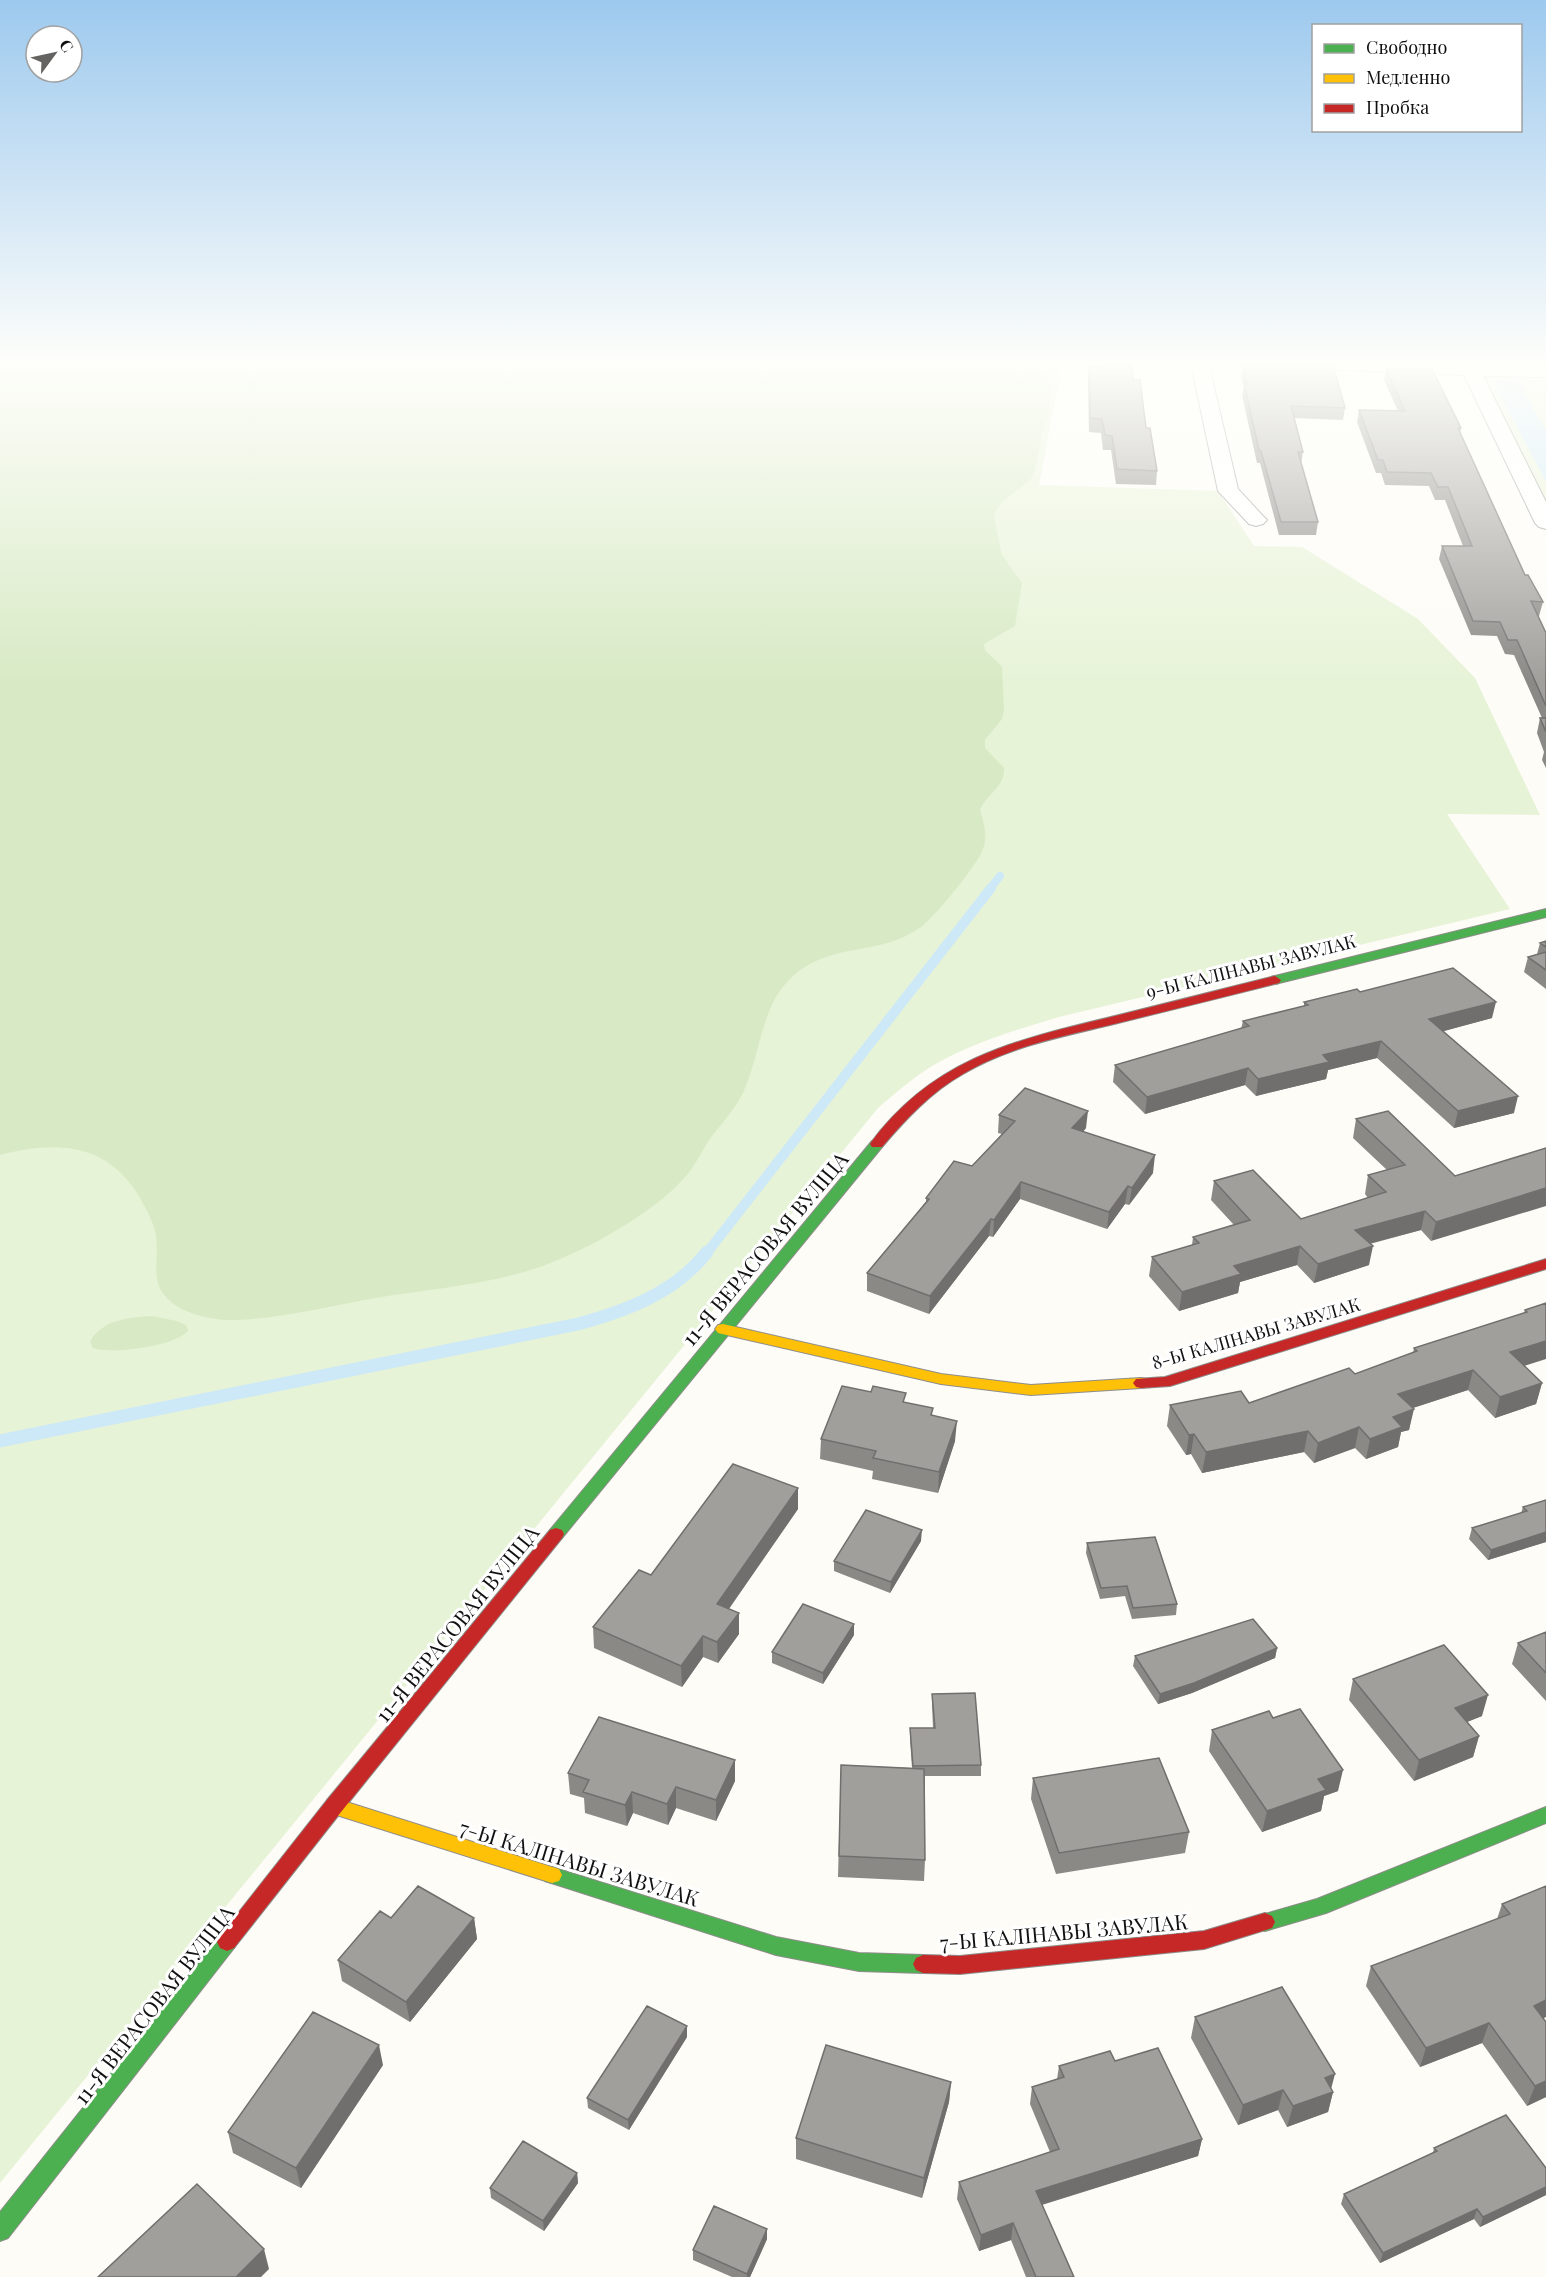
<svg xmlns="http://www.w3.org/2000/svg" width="1546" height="2277" font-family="'Playfair Display',serif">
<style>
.green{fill:#e7f3d7}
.forest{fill:#d8eac5}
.water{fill:#cde8f7}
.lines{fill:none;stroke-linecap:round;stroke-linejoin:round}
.stream-far2{stroke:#cde8f7;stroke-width:8}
.stream-far1{stroke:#cde8f7;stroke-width:10}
.stream{stroke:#cde8f7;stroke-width:13}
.street-casing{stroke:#979795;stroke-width:2}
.fast-casing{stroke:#8e8d8b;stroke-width:2}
.slow-casing{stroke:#8e8d8b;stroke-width:2}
.jam-casing{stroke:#8e8d8b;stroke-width:2}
.street{fill:#fffffe;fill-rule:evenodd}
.fast{fill:#4caf50;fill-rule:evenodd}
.slow{fill:#ffc107;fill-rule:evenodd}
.jam{fill:#c62828;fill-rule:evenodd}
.wall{fill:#8a8986}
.shaded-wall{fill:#716f6d}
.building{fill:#a19f9c;stroke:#716f6d;stroke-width:1.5}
.labels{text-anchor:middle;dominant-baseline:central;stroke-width:6;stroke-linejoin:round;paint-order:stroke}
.street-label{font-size:18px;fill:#111;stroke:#fff}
.near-street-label{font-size:21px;fill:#111;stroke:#fff}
</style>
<rect width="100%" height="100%" fill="#fdfcf7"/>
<path class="green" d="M0 364H1062L1039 485 1218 491 1254 546 1302 547 1418 619 1475 678 1540 815 1447 814 1510 909 1059 1017C1019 1029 978 1041 941 1061 918 1073 898 1091 878 1108L0 2183Z
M1490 374 1546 378V509L1480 379Z"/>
<path class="forest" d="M9 364H1046L1051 395 1050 413 1042 433 1035 470 1031 479 1002 502 996 511 994 518 1002 555 1022 583 1015 626 984 644 985 650 1002 667 1004 709 1002 719 985 740V748L1004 768C1005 788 987 793 980 810 984 823 988 835 983 849 978 864 935 917 921 927 916 931 909 934 904 937 875 950 843 948 814 962 759 989 765 1045 743 1093 735 1109 723 1122 712 1136 703 1148 697 1163 687 1175 655 1213 585 1251 540 1267 488 1285 430 1289 376 1298 330 1306 283 1318 237 1320 220 1321 199 1317 184 1310 145 1290 160 1268 156 1235 154 1223 146 1209 140 1198 108 1143 58 1140 0 1155V367Z
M152 1316 177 1321 186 1325 188 1331C176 1346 111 1355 93 1348L90 1342C101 1320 130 1317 152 1316Z"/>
<path class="water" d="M1497 380 1511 381 1520 385 1546 431V481L1494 384Z"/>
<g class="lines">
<path class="stream-far2" d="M989 890 1000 876"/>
<path class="stream-far1" d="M706 1254 991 888"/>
<path class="stream" d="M0 1441 578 1324C626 1311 675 1293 707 1252"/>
<defs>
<path id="street" d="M1195 364H1215L1210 370 1238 489 1263 516 1267 520 1263 524 1256 526 1249 524 1218 491 1192 369Z
M1306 364 1546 367V377L1483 376 1546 502V529L1539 527 1535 523 1464 375 1315 369 1309 368Z"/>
<path id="fast" d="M1546 909V917L1275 984 1269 980 1271 977Z
M877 1140 882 1141 884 1144 882 1147 562 1538 556 1540 550 1538 548 1534 550 1530 872 1141Z
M1546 1807V1823L1326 1913 1265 1931 1258 1928 1255 1922 1258 1916 1317 1899Z
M552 1867 776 1937 859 1953 923 1955 930 1958 933 1964 930 1970 923 1973 859 1971 776 1955 545 1881 542 1875 545 1869Z
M227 1933 234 1936 237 1942 234 1948 8 2238 0 2241V2212L220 1936Z"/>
<path id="slow" d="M723 1324 941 1374 1031 1385 1141 1378 1146 1379 1149 1383 1146 1387 1141 1388 1031 1395 941 1384 718 1333 715 1329 718 1325Z
M334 1798 552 1867 559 1869 562 1875 559 1881 552 1883 327 1812 325 1806 327 1800Z"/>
<path id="jam" d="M1275 976 1281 980 1279 983C1223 997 1167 1011 1110 1025 1060 1037 1008 1047 963 1074 931 1092 906 1119 882 1147H872L870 1144C934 1057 1017 1040 1115 1016 1168 1003 1222 989 1275 976Z
M1546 1259V1269L1170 1386 1141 1388 1136 1387 1133 1383 1136 1379 1165 1377Z
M556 1528 562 1530 564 1534 562 1538 341 1812 234 1948 227 1951 220 1948 217 1942 220 1936 327 1800 550 1530Z
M1265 1913 1272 1916 1275 1922 1272 1928 1204 1949 960 1974 923 1973 916 1970 913 1964 916 1958 923 1955 960 1956 1204 1931Z"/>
</defs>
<use href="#street" class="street-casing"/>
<use href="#fast" class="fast-casing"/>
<use href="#slow" class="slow-casing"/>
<use href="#jam" class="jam-casing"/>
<use href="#street" class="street"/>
<use href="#fast" class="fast"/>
<use href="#slow" class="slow"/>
<use href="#jam" class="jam"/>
</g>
<path class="wall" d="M1103 364H1132L1133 380 1157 471 1156 485 1116 484 1111 450H1103L1101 433 1089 432 1088 380 1089 367H1102Z
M1247 364H1294L1345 408 1343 420 1294 418 1303 452 1301 464 1318 522 1316 535H1279L1260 463H1257L1242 395 1244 387 1241 378 1243 366H1246Z
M1386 368 1461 428 1460 434 1525 575 1543 602 1539 616H1538L1546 633V768L1542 760 1544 752 1537 733 1540 718H1542L1514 655 1505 654 1497 636 1471 635 1439 559 1442 546H1463L1445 500H1435L1429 486 1385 485 1381 473H1376L1357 422 1359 410 1398 411 1384 380Z
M1546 941V989L1524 972 1528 957 1537 954 1540 943Z
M1360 992 1492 1018 1443 1031 1514 1113 1454 1128 1377 1058 1328 1070 1326 1079 1256 1096 1245 1085 1145 1114 1113 1082 1115 1065 1241 1029 1243 1021 1304 1006V1002Z
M999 1115 1086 1128 1083 1132 1153 1173 1129 1205 1125 1204 1107 1229 1020 1199 993 1237 989 1236 929 1314 867 1291V1273L926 1202V1198L972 1166 1002 1134 998 1133Z
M1356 1119 1455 1176 1431 1241 1421 1230 1370 1244 1369 1265 1314 1283 1297 1265 1240 1282 1238 1293 1179 1311 1149 1276 1152 1257 1192 1245 1193 1237 1234 1225 1211 1200 1214 1181 1301 1219 1368 1198 1365 1194 1368 1175 1387 1170 1353 1138Z
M1546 1303 1524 1366 1542 1383 1536 1404 1495 1418 1468 1390 1413 1408 1409 1430 1401 1432 1398 1447 1366 1459 1355 1448 1314 1463 1304 1452 1202 1473 1191 1454 1186 1455 1167 1426 1170 1405 1249 1403 1355 1374 1413 1353 1414 1348 1524 1313 1525 1310Z
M905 1402 933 1415 955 1441 938 1493 872 1479 873 1471 820 1459 821 1439Z
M798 1488V1509L729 1609 739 1613V1634L718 1663 703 1657 682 1687 594 1648 593 1627 651 1575Z
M1546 1500V1542L1488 1560 1469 1539 1472 1528 1521 1513 1523 1507Z
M921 1541 890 1593 834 1571V1561Z
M1087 1543 1177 1604 1176 1615 1132 1619 1125 1596 1100 1599 1086 1553Z
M854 1624V1635L823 1684 772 1663V1652Z
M1546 1632V1701L1512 1664 1518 1643Z
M1277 1648 1275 1658 1192 1693 1158 1704 1133 1666 1135 1656Z
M1353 1679 1482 1716 1467 1722 1479 1736 1473 1757 1414 1781 1349 1700Z
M932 1694 981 1765V1776H925V1860L924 1881 838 1877 841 1765 912 1768 910 1738V1728H933L932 1704Z
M1273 1718 1338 1791 1324 1796 1321 1811 1262 1832 1209 1751 1212 1730Z
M568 1773 735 1781 716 1821 676 1808 668 1825 633 1813 627 1826 585 1813 584 1798 570 1794Z
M1033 1778 1189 1832 1185 1853 1056 1874 1031 1799Z
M1546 1886V2017L1543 2018 1546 2022V2097L1527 2106 1482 2043 1420 2067 1366 1986 1371 1966 1497 1919 1502 1904Z
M391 1918H474L477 1939 410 2022 342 1981 338 1960Z
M1195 2017 1333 2092 1328 2112 1287 2127 1278 2110 1238 2125 1191 2038Z
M687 2037 629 2130 588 2108 587 2098Z
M1115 2061 1202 2139 1198 2156 1042 2205 1074 2277H1026L1011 2240 979 2251 957 2199 959 2182 1050 2152 1030 2104 1032 2087 1057 2079 1059 2066Z
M383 2065 301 2188 233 2153 228 2132Z
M951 2082 949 2102 922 2198 796 2159V2138Z
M1434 2148 1546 2168V2195L1480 2227 1474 2219 1380 2263 1341 2204 1344 2194 1433 2153Z
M577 2173 578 2183 544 2231 491 2198 490 2188Z
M767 2229V2239L750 2277H732L693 2260V2250Z"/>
<path class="shaded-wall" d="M1496 1002 1492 1018 1426 1036 1429 1019Z
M1381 1041 1377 1058 1328 1070 1326 1079 1256 1096 1258 1079 1323 1055Z
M1248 1068 1245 1085 1145 1114 1147 1097Z
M1518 1096 1514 1113 1454 1128 1458 1111Z
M1088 1111 1086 1128 1070 1146 1072 1128Z
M1155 1155 1153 1173 1129 1205 1132 1188Z
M1021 1182 1020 1199 993 1237 994 1220Z
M1128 1186 1125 1204 1107 1229 1109 1212Z
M1546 1188V1206L1431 1241 1436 1222Z
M1425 1211 1421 1230 1352 1248 1355 1230Z
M991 1219 989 1236 929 1314 930 1296Z
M1300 1246 1297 1265 1240 1282 1238 1293 1179 1311 1182 1292 1234 1266Z
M1373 1246 1369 1265 1314 1283 1318 1264Z
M1546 1341V1359L1505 1372 1510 1352Z
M1473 1370 1468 1390 1394 1414 1398 1394Z
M1542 1383 1536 1404 1495 1418 1500 1397Z
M1414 1409 1409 1430 1401 1432 1398 1447 1366 1459 1370 1439 1393 1417Z
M957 1421 955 1441 938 1493 939 1472Z
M1359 1427 1355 1448 1314 1463 1318 1443Z
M1308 1431 1304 1452 1202 1473 1206 1452Z
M1194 1434 1191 1454 1186 1455 1189 1435Z
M798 1488V1509L718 1624 717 1604Z
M922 1530 921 1541 890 1593 891 1582Z
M1546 1532V1542L1488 1560 1491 1550Z
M739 1613V1634L718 1663 717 1642Z
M854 1624V1635L823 1684V1673Z
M703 1636V1657L682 1687 681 1666Z
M1277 1648 1275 1658 1192 1693 1158 1704 1160 1694Z
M1488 1695 1482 1716 1449 1729 1455 1708Z
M1479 1736 1473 1757 1414 1781 1419 1760Z
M735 1760V1781L716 1821V1800Z
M1343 1770 1338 1791 1324 1796 1321 1811 1262 1832 1267 1811 1318 1779Z
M676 1787V1808L668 1825 667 1804Z
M632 1792 633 1813 627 1826 625 1805Z
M474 1918 477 1939 410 2022 406 2002Z
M1546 2000V2017L1527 2025 1534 2006Z
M1489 2023 1482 2043 1420 2067 1426 2048Z
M687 2026V2037L629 2130 628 2120Z
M379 2045 383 2065 301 2188 296 2168Z
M1335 2074 1330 2093 1333 2092 1328 2112 1287 2127 1293 2106 1325 2078Z
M1546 2081V2097L1527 2106 1535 2086Z
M951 2082 949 2102 922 2198 924 2178Z
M1283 2090 1278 2110 1238 2125 1243 2105Z
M1202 2139 1198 2156 1034 2207 1036 2191Z
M577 2173 578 2183 544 2231 543 2221Z
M1546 2187V2195L1480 2227 1483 2217Z
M1477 2209 1474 2219 1380 2263 1383 2253Z
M1013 2223 1011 2240 979 2251 981 2235Z
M767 2229V2239L750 2277H747V2274Z
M264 2249 269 2269 261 2277H236Z"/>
<path class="building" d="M1104 364H1132L1133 380H1140L1146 428H1150L1157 471 1117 469 1112 436 1105 435 1102 419 1090 418 1089 367H1104Z
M1247 364 1333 365 1345 408 1291 406 1303 452H1298L1318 522H1281L1261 451 1259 450 1244 383 1247 384 1243 366H1248Z
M1386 368 1432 369 1461 428H1458L1525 575H1528L1543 602 1531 601 1546 633V706L1517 640H1508L1500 622 1473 621 1442 546H1472L1448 487H1438L1431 473 1387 472 1383 460H1378L1359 410 1405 411Z
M1540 718H1546V732Z
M1546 941V947L1540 943Z
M1546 952V970L1528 957Z
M1453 968 1496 1002 1429 1019 1518 1096 1458 1111 1381 1041 1323 1055 1329 1062 1258 1079 1248 1068 1147 1097 1115 1065 1249 1026 1243 1021 1308 1005 1304 1002 1357 989 1360 992Z
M1025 1088 1088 1111 1072 1128 1155 1155 1132 1188 1128 1186 1109 1212 1021 1182 994 1220 991 1219 930 1296 867 1273 929 1199 926 1198 954 1161 972 1166 1015 1121 999 1115Z
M1388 1111 1455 1176 1546 1148V1188L1436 1222 1425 1211 1355 1230 1373 1246 1318 1264 1300 1246 1234 1266 1241 1274 1182 1292 1152 1257 1199 1243 1193 1237 1250 1220 1214 1181 1253 1170 1301 1219 1386 1192 1368 1175 1405 1165 1356 1119Z
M1546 1303V1341L1510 1352 1542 1383 1500 1397 1473 1370 1398 1394 1414 1409 1393 1417 1402 1427 1370 1439 1359 1427 1318 1443 1308 1431 1206 1452 1194 1434 1189 1435 1170 1405 1241 1391 1249 1403 1349 1368 1355 1374 1417 1351 1414 1348 1527 1312 1525 1310Z
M842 1386 871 1392 873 1386 906 1393 903 1402 933 1408 931 1415 957 1421 939 1472 873 1458 876 1451 821 1439Z
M733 1464 798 1488 717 1604 739 1613 717 1642 703 1636 681 1666 593 1627 639 1570 651 1575Z
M1546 1500V1532L1491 1550 1472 1528 1527 1511 1523 1507Z
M866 1510 922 1530 891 1582 834 1561Z
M1155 1537 1177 1604 1133 1608 1127 1586 1101 1588 1087 1543Z
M803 1604 854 1624 823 1673 772 1652Z
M1253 1619 1277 1648 1194 1683 1160 1694 1135 1656Z
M1546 1632V1673L1518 1643Z
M1444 1645 1488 1695 1455 1708 1479 1736 1419 1760 1353 1679Z
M975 1693 981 1765 913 1766 910 1728H935L932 1694Z
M1300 1709 1343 1770 1318 1779 1326 1790 1267 1811 1212 1730 1269 1711 1273 1718Z
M599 1717 735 1760 716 1800 676 1787 667 1804 632 1792 625 1805 583 1792 589 1780 568 1773Z
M1159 1758 1189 1832 1059 1853 1033 1778Z
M841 1765 924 1769 925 1860 839 1856Z
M418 1886 474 1918 406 2002 338 1960 380 1911 391 1918Z
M1546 1886V2000L1534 2006 1546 2022V2081L1535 2086 1489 2023 1426 2048 1371 1966 1510 1914 1502 1904Z
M1282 1987 1335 2074 1325 2078 1333 2092 1293 2106 1283 2090 1243 2105 1195 2017Z
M647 2006 687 2026 628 2120 587 2098Z
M313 2012 379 2045 296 2168 228 2132Z
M826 2045 951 2082 924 2178 796 2138Z
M1158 2048 1202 2139 1036 2191 1074 2277H1036L1013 2223 981 2235 959 2182 1059 2149 1032 2087 1064 2077 1059 2066 1110 2051 1115 2061Z
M1506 2115 1546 2168V2187L1483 2217 1477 2209 1383 2253 1344 2194 1437 2151 1434 2148Z
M523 2141 577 2173 543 2221 490 2188Z
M197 2184 264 2249 236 2277H98Z
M714 2206 767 2229 747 2274 693 2250Z"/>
<linearGradient id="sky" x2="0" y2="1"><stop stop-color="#9dc9ee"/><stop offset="0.53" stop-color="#fefefb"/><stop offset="1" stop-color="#fefefb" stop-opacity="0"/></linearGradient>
<rect width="1546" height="683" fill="url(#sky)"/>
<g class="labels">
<g class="street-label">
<text transform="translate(1251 966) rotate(-14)">9-Ы КАЛІНАВЫ ЗАВУЛАК</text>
<text transform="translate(1256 1333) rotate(-16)">8-Ы КАЛІНАВЫ ЗАВУЛАК</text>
</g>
<g class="near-street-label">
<text transform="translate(764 1248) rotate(-50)">11-Я ВЕРАСОВАЯ ВУЛІЦА</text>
<text transform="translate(456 1623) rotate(-51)">11-Я ВЕРАСОВАЯ ВУЛІЦА</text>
<text transform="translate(580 1862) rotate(17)">7-Ы КАЛІНАВЫ ЗАВУЛАК</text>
<text transform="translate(1064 1931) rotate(-5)">7-Ы КАЛІНАВЫ ЗАВУЛАК</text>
<text transform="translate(153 2004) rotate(-52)">11-Я ВЕРАСОВАЯ ВУЛІЦА</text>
</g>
</g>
<rect x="1312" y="24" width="210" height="108" fill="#ffffff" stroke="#a0a0a0" stroke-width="1.5"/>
<rect x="1324" y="44" width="30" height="9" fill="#4caf50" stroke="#a0a0a0" stroke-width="1.5"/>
<text x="1366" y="54" font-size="18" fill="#111111">Свободно</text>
<rect x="1324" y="74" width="30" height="9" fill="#ffc107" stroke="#a0a0a0" stroke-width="1.5"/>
<text x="1366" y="84" font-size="18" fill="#111111">Медленно</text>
<rect x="1324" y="104" width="30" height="9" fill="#c62828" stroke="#a0a0a0" stroke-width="1.5"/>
<text x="1366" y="114" font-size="18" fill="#111111">Пробка</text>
<g transform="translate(54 54) rotate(57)"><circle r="28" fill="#ffffff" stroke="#a0a0a0" stroke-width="1.5"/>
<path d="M0-4.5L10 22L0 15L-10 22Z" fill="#646362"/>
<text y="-9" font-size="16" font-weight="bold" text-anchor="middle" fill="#111111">С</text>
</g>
</svg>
